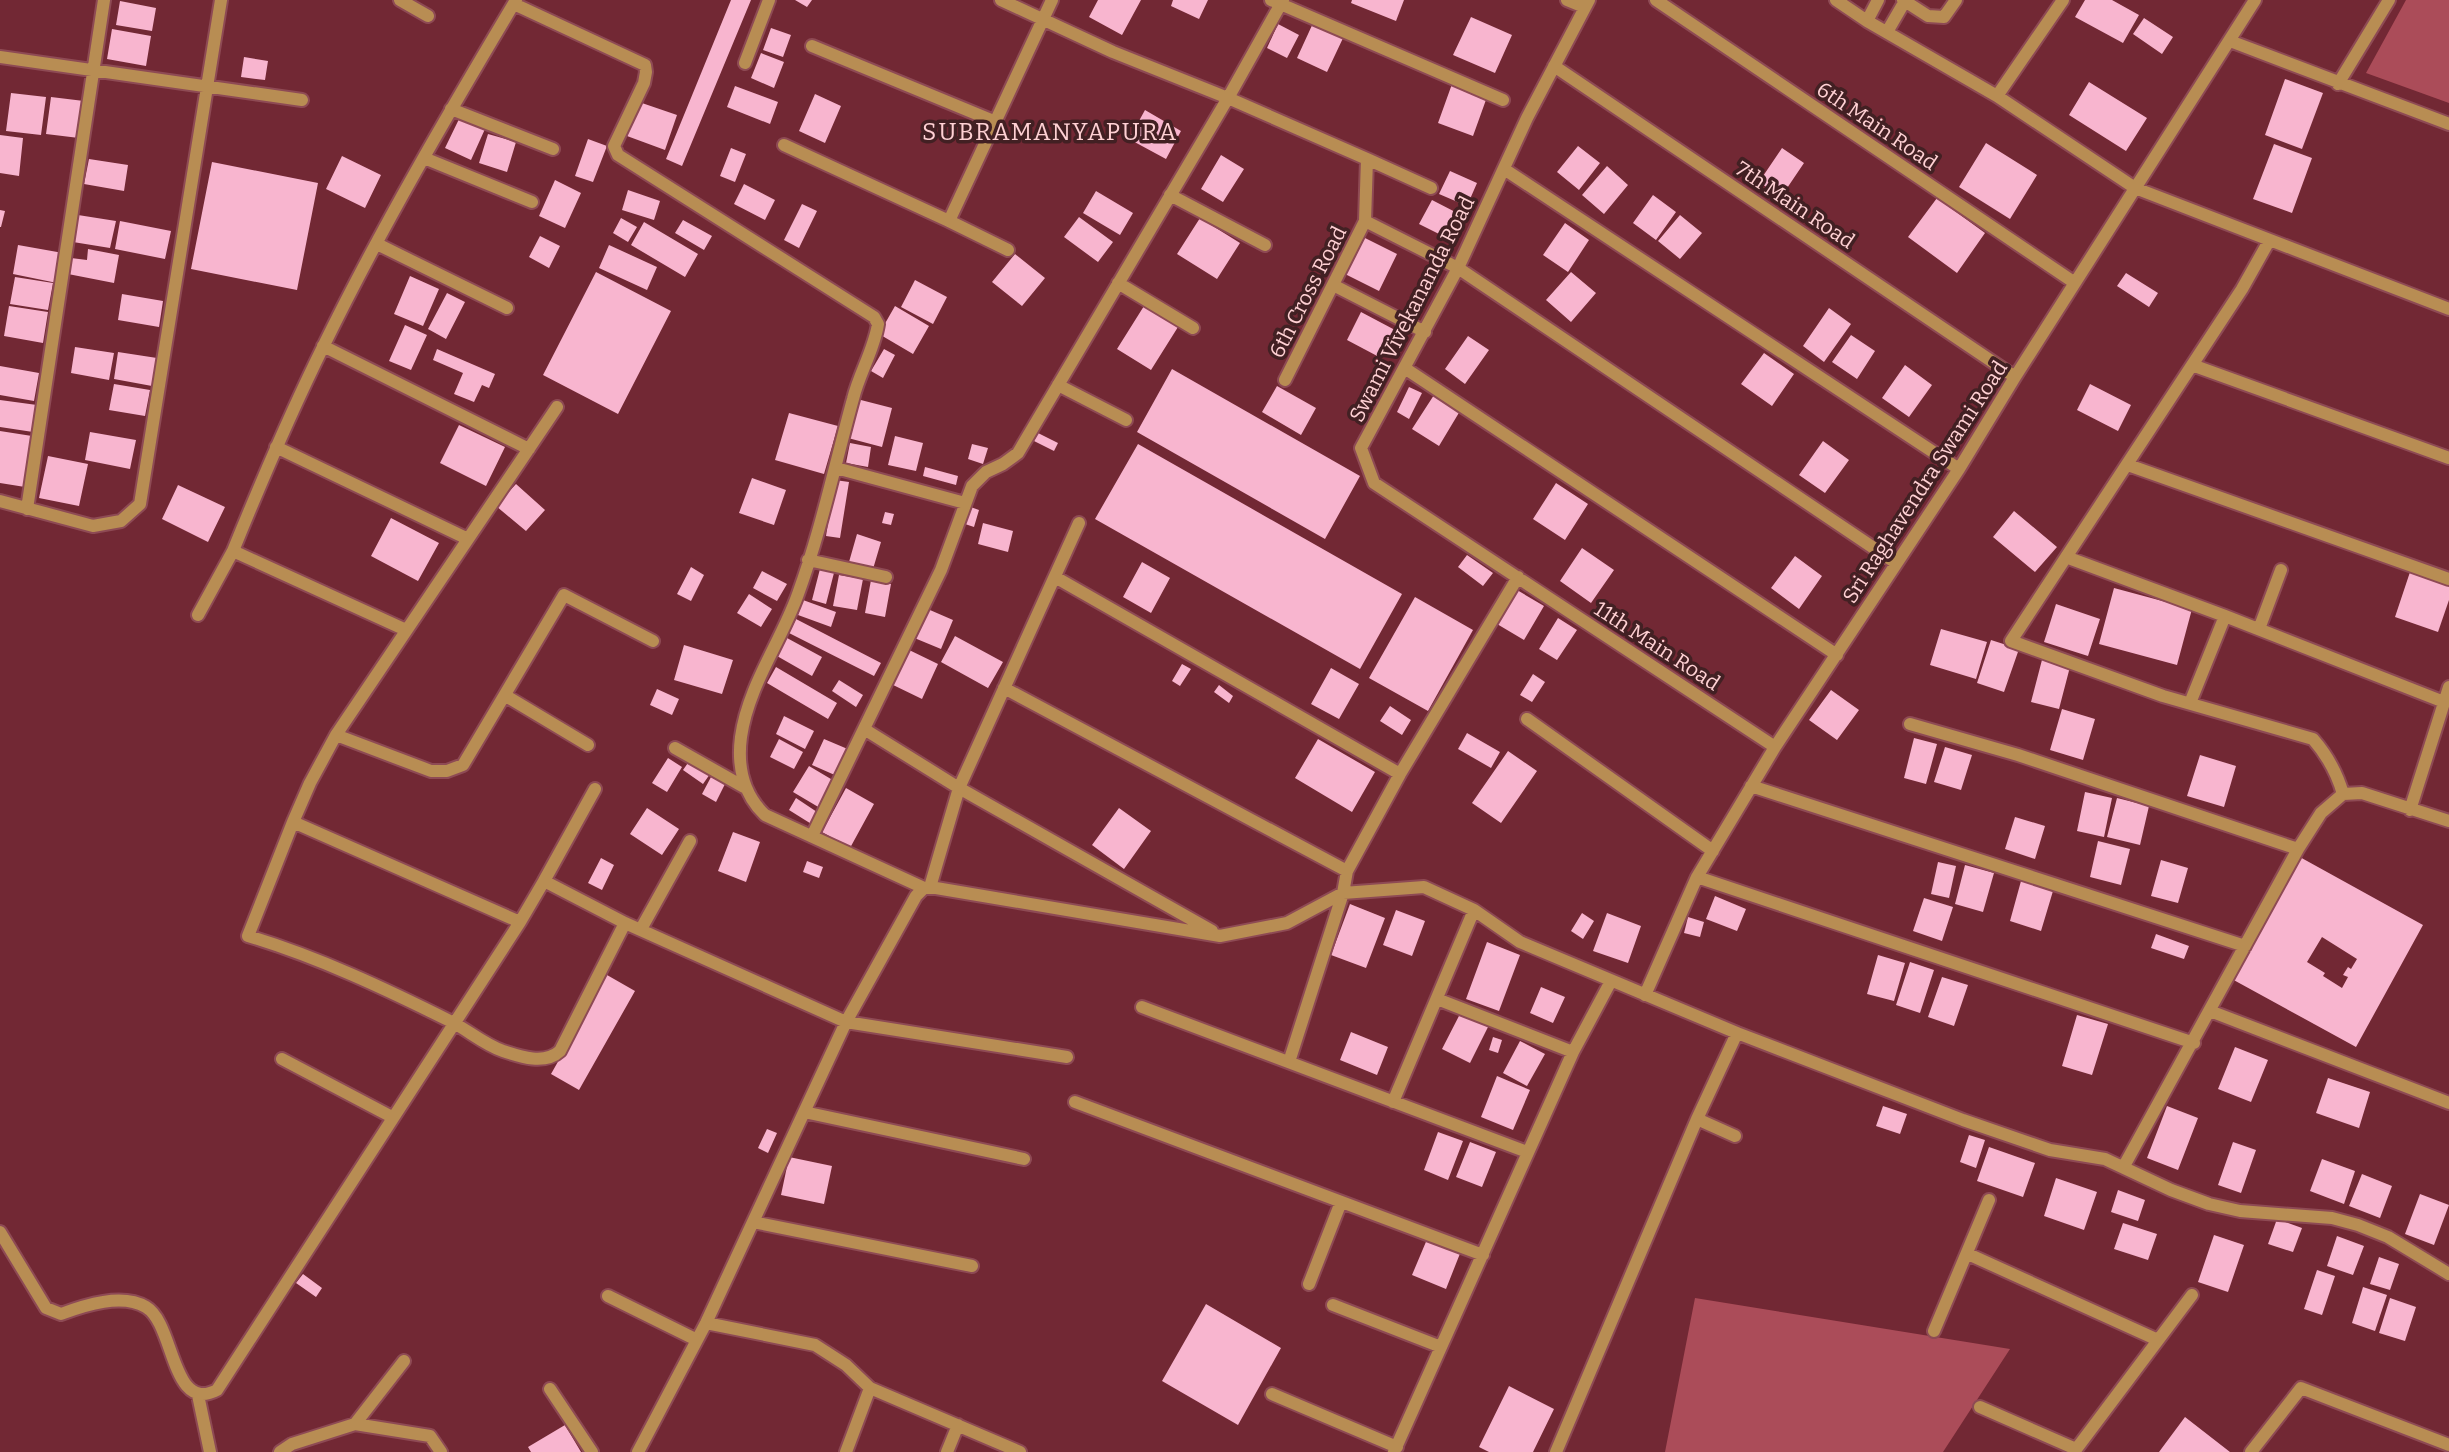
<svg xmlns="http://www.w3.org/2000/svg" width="2449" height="1452" font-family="Bitter,serif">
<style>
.green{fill:#ab4c59}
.building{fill:#f8b5cf;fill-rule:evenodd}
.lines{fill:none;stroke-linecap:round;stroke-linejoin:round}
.minor-casing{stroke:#8e4a54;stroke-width:16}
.minor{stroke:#b88d53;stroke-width:12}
.labels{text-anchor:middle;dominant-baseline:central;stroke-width:7;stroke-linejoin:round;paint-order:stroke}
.street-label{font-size:21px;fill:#ffd1d4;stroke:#422023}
.quarter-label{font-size:24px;letter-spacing:2px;fill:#ffd1d4;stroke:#422023}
</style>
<rect width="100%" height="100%" fill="#722834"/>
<path class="green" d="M2406 0H2449V103L2366 73Z
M1695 1298 2010 1349 1943 1452H1665Z"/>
<path class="building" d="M731 0H751L682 166 666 159Z
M795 0H812L807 7Z
M1098 0H1141L1122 35 1089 17Z
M1173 0H1208L1199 19 1171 6Z
M1352 0H1404L1396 21 1351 3Z
M2085 0H2112L2139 15 2123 43 2075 17Z
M120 1 156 8 152 31 116 25Z
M1471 17 1512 35 1495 73 1453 55Z
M2144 18 2173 37 2162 54 2133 34Z
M1314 21 1344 36 1327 72 1297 58Z
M1278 24 1299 35 1287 58 1267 48Z
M771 28 791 35 783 57 763 50Z
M112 29 151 36 146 66 107 59Z
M761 53 784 62 774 88 751 78Z
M244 57 268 61 265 80 241 77Z
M2285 79 2323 93 2302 149 2265 135Z
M2089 82 2147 118 2126 151 2069 115Z
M1452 84 1487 97 1473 136 1438 123Z
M735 86 778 102 770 124 727 107Z
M11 93 46 97 41 135 6 131Z
M815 94 841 106 825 143 799 131Z
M51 97 84 101 79 138 46 134Z
M639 102 677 115 665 150 627 136Z
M1145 110 1181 131 1166 159 1129 139Z
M460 117 485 129 471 160 445 148Z
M488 134 516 142 507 172 479 163Z
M0 135 23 138 19 176 0 173Z
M588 139 607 146 593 182 575 176Z
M1986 143 2037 175 2010 219 1959 187Z
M2274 144 2312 158 2292 213 2253 199Z
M1578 146 1600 163 1579 190 1557 172Z
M731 148 746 154 735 182 720 176Z
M1782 148 1804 163 1781 197 1759 182Z
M1221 155 1244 169 1223 202 1201 189Z
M342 156 381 175 365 208 326 189Z
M89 159 128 165 124 191 84 184Z
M212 162 318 183 297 290 191 269Z
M1607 166 1628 185 1604 214 1582 195Z
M1450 171 1477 183 1467 206 1439 194Z
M555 180 581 193 565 228 539 216Z
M744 184 775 200 765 220 734 204Z
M628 190 660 201 654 220 622 210Z
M1096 191 1133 213 1120 235 1083 213Z
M1653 195 1676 212 1656 240 1633 223Z
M1937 198 1985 233 1957 273 1908 237Z
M1432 200 1467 218 1455 242 1419 224Z
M802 204 817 211 799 248 784 240Z
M0 210 5 211 1 227H0Z
M78 215 116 221 110 248 73 242Z
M1680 215 1702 233 1680 259 1658 241Z
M1079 217 1113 242 1098 262 1064 237Z
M621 218 637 227 628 242 613 233Z
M1200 218 1240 243 1217 279 1177 254Z
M683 220 712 236 704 250 675 233Z
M120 221 171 231 165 259 115 249Z
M644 222 698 254 685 277 631 245Z
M1565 223 1589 240 1568 272 1543 255Z
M1359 235 1397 254 1379 291 1341 272Z
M540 236 560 246 549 268 529 257Z
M18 245 63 253 57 283 13 274Z
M609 245 657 267 647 290 599 268Z
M88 249 119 255 114 283 68 274 71 258 87 260Z
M1015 254 1045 278 1022 306 992 282Z
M596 272 671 311 618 414 543 375Z
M1571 272 1596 293 1571 322 1546 300Z
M2126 273 2158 293 2149 307 2117 286Z
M410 276 439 289 423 326 394 314Z
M15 277 53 283 48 310 10 304Z
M915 280 947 297 933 324 901 307Z
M447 293 465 302 446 339 428 329Z
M122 294 163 301 159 327 118 320Z
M9 306 48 312 43 343 4 336Z
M895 306 929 326 913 354 879 334Z
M1144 306 1178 327 1151 370 1117 349Z
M1829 308 1851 324 1824 362 1803 346Z
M1361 312 1395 330 1381 358 1347 340Z
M405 325 427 335 411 370 389 361Z
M1851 335 1875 351 1857 379 1832 362Z
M1468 336 1489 350 1465 384 1445 369Z
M75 347 114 353 109 380 71 373Z
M437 349 495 374 489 388 482 385 474 402 454 394 463 373 433 360Z
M884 349 895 355 883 378 871 371Z
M118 352 157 358 152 386 114 379Z
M1764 353 1794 374 1772 406 1741 384Z
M1905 365 1932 385 1909 417 1882 398Z
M0 366 39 373 34 401 0 395Z
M1172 369 1360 476 1325 539 1137 432Z
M114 384 150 390 145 416 109 410Z
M2090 384 2131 405 2118 431 2077 410Z
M1277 386 1316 408 1301 435 1262 412Z
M1409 387 1422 393 1409 419 1397 412Z
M1434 395 1460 411 1439 446 1412 429Z
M857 399 892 408 882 447 848 438Z
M0 400 37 405 33 432 0 427Z
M789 413 838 426 824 474 775 460Z
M459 425 505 447 486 486 440 463Z
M0 431 32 436 25 487 0 483Z
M90 432 136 440 130 469 85 460Z
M1038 433 1058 443 1054 451 1034 441Z
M895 436 923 443 916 471 888 465Z
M1823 441 1849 460 1825 493 1799 475Z
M850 443 871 447 868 467 846 463Z
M972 444 988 448 983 464 968 459Z
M1138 444 1402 594 1360 669 1095 519Z
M48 456 88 464 79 506 39 498Z
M925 467 958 476 956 485 923 476Z
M752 478 786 490 774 525 739 513Z
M835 480 849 482 840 538 826 536Z
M1556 483 1588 504 1565 540 1533 519Z
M516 484 545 510 526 531 496 506Z
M178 485 225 507 208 542 162 519Z
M965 505 979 510 974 527 959 522Z
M2014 511 2057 547 2035 572 1993 537Z
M885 512 894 514 891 525 882 523Z
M391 518 439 543 418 581 371 556Z
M983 523 1013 531 1008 552 978 544Z
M857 534 881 542 873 569 849 562Z
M1582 548 1614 570 1591 603 1560 581Z
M1467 555 1493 573 1483 586 1458 567Z
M1795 556 1822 576 1799 609 1771 588Z
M1142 562 1170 578 1151 613 1123 597Z
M821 565 835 569 826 604 812 600Z
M691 567 704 575 691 601 677 594Z
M762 571 787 584 777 601 753 588Z
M2410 572 2449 585V600L2438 632 2395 617Z
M839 575 863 579 857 610 833 606Z
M871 580 891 584 885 617 865 613Z
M2114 588 2192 609 2177 665 2099 644Z
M1517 590 1544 606 1524 640 1497 624Z
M749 594 772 609 761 627 737 613Z
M1415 597 1473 630 1428 711 1369 678Z
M803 600 836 612 831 627 798 615Z
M2056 604 2100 619 2088 656 2044 642Z
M923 607 953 620 941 649 912 637Z
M1558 618 1577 630 1557 660 1539 649Z
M796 619 881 663 874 676 789 633Z
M1941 629 1987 642 1976 679 1930 665Z
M955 636 1003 662 988 688 941 662Z
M787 638 822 657 812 676 777 656Z
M1991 640 2019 649 2004 692 1977 683Z
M684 645 733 660 722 694 674 680Z
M905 648 938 664 922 699 889 683Z
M2043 656 2071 663 2059 709 2031 702Z
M1182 664 1191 669 1180 686 1172 681Z
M776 667 837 703 828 719 767 683Z
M1331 668 1359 684 1339 719 1311 704Z
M1533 674 1545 682 1532 702 1520 695Z
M839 680 863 695 856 707 832 691Z
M1219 685 1233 696 1229 703 1214 692Z
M657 689 679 699 672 715 650 705Z
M1831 690 1859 710 1837 740 1809 720Z
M1390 706 1411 720 1402 735 1380 721Z
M2062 709 2095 719 2083 760 2050 750Z
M784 716 814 731 805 749 776 734Z
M1467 733 1500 752 1491 768 1458 749Z
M1914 738 1937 744 1926 784 1904 778Z
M779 739 803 752 794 769 770 757Z
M824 739 850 750 837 776 812 765Z
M1318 739 1375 772 1352 812 1295 778Z
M1945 747 1972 755 1961 790 1934 782Z
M1508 751 1537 771 1501 823 1472 803Z
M2200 755 2236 766 2224 807 2187 796Z
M668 758 682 767 667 792 652 783Z
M690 760 710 774 703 784 683 770Z
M809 766 836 782 820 808 793 792Z
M711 777 725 784 716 802 702 794Z
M846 788 874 804 850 848 822 832Z
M2085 792 2112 798 2104 837 2077 831Z
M796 798 820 814 813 825 789 810Z
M2117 798 2149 806 2140 845 2107 837Z
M647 808 679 829 662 855 630 834Z
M1119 808 1151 831 1124 869 1092 845Z
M2015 817 2045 826 2035 859 2005 849Z
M733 832 760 842 746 882 718 871Z
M2098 841 2130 849 2121 885 2090 877Z
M2298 856 2423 925 2356 1047 2230 978ZM2322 937 2357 959 2351 969 2348 967 2343 975 2348 977 2342 988 2323 976 2325 973 2307 962Z
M601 858 614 865 602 890 588 883Z
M2161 860 2188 868 2178 903 2151 896Z
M807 861 823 867 819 878 803 872Z
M1938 862 1956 866 1949 898 1931 894Z
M1965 865 1994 873 1983 912 1955 904Z
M2021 881 2053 891 2041 931 2010 921Z
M1715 896 1746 909 1737 931 1706 919Z
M1924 898 1953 907 1942 941 1913 931Z
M1350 904 1385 918 1366 968 1331 955Z
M1396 910 1425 921 1412 956 1383 945Z
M1582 913 1594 921 1583 939 1571 931Z
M1607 913 1641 926 1628 963 1593 951Z
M1688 917 1704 922 1700 937 1684 933Z
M2156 934 2189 946 2184 959 2151 948Z
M1487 942 1520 955 1499 1011 1466 999Z
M1878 955 1905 963 1894 1001 1867 994Z
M1910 962 1934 970 1920 1013 1896 1005Z
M607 975 635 991 579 1090 551 1074Z
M1942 977 1968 985 1954 1026 1928 1017Z
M1541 987 1565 997 1553 1023 1530 1013Z
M1461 1012 1488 1027 1470 1063 1442 1049Z
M2077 1015 2108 1024 2092 1075 2062 1066Z
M1351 1032 1388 1047 1377 1075 1340 1060Z
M1493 1037 1502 1040 1498 1053 1489 1050Z
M1520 1041 1545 1054 1527 1086 1503 1073Z
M2235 1047 2268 1060 2251 1102 2218 1089Z
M1497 1076 1530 1090 1513 1130 1481 1117Z
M2328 1078 2370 1092 2359 1128 2316 1113Z
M1883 1106 1907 1114 1900 1134 1876 1126Z
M2167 1106 2198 1118 2178 1170 2147 1158Z
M767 1129 777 1133 768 1153 758 1148Z
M1438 1132 1463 1141 1448 1180 1424 1170Z
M1969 1135 1985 1140 1976 1168 1960 1162Z
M1470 1142 1496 1152 1482 1187 1456 1177Z
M2233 1142 2256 1150 2241 1193 2218 1185Z
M1989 1147 2035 1163 2023 1197 1977 1181Z
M789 1157 832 1166 824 1204 781 1195Z
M2322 1159 2355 1171 2344 1204 2310 1191Z
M2362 1174 2392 1186 2380 1218 2349 1206Z
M2056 1178 2097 1192 2084 1230 2044 1216Z
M2118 1190 2145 1200 2138 1221 2111 1212Z
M2420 1194 2449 1205 2434 1245 2405 1234Z
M2277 1219 2302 1228 2293 1252 2268 1244Z
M2123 1223 2157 1234 2148 1260 2114 1249Z
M2214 1235 2244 1245 2228 1292 2198 1282Z
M2337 1236 2364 1246 2353 1275 2327 1266Z
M1428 1237 1461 1251 1446 1289 1412 1275Z
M2379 1257 2399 1264 2390 1290 2370 1284Z
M2317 1270 2335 1276 2322 1315 2304 1309Z
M303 1274 322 1288 316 1297 296 1283Z
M2363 1287 2387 1295 2375 1331 2352 1323Z
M2390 1298 2416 1307 2405 1341 2379 1333Z
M1206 1304 1281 1348 1238 1425 1162 1381Z
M1509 1386 1554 1409 1533 1452H1489L1479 1447Z
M2185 1417 2230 1452H2159Z
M565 1425 581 1452H531L528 1447Z"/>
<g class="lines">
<defs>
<path id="minor" d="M400 0 428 16
M1001 0 1113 52 1228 98 1367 159 1365 221 1458 268 1896 563
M1271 0 1503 100
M1567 0 1584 7
M1589 0 1527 118 1458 268 1361 448 1374 483 1775 747
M1656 0 2075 283
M1836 0 1867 21 1997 96 2135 188 2449 309
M1903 0 1928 16 1944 17 1956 0
M514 4 645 65 646 72 644 83 614 146 618 155 874 317 878 324C874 350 859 374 853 399 835 464 821 531 798 594 781 642 748 686 741 737 737 767 744 795 765 815L924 888H936L1220 936 1287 923 1343 893 1424 887 1474 910 1520 942 1737 1033 1963 1120 2050 1150 2105 1159 2171 1190 2209 1204 2240 1211 2332 1218 2358 1225 2388 1237 2449 1274
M1867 21 1878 0
M1887 32 1905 1
M2230 41 2449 124
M812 46 996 122
M0 57 302 100
M745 63 769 0
M1554 66 2015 377
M2338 84 2389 0
M1997 96 2063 0
M451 109 553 149
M784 145 949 221 1052 0
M424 158 532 202
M1367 159 1431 188
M1504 169 1959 469
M1170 195 1265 245
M949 221 1008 250
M2269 241 2242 289 2011 641 2163 696 2313 739C2327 755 2337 773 2343 794
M377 244 507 308
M1118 283 1193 328
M1333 285 1425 332
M323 346 529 449
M2192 365 2449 458
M1406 369 1837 655
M1285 380 1365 221
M1058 385 1126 420
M276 447 468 539
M2128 465 2449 579
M836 468 965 503
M0 501 93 526 121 521 140 504 221 0
M27 509 104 0
M2066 557 2225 616 2444 702
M808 560 886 577
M1055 577 1400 774
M198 615 233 551
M2259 629 2281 570
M406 630 233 551C261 482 290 414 323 347 381 228 448 114 516 0
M1004 688 1347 871
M506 696 588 745
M2190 703 2225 616
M1527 719 1713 851
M1910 724 2018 755 2298 849
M864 729 959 788 1212 931
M336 735 431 771H447L463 765 564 595 653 641
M675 748 744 787
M1751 786 2245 946
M2410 810 2449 687
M293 822 248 936C318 957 386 989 452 1022 469 1031 485 1045 503 1051 521 1057 545 1065 560 1051L625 923
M812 836 941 570 972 486 986 472 1003 464 1018 453 1228 98 1283 0
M1697 877 2194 1043
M544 881 595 789
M930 887 959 788 1079 523
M520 922 293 822 310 783 336 735 557 407
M641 929 690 841
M1645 995 1697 877 1775 747 1959 469 2015 377 2255 0
M1437 999 1573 1052
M1142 1007 1527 1152
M2210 1011 2449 1103
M282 1059 392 1117
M1289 1062 1343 893 1347 871 1400 774 1518 577
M1075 1102 1483 1255
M1393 1102 1474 910
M804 1112 1024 1159
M1697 1119 1735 1136
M2124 1166 2298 849 2321 813 2343 794 2362 793 2449 821
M753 1222 972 1266
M0 1232 46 1308 61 1314C85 1305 122 1293 146 1307 175 1324 171 1414 217 1390L520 922 544 881 625 923 846 1022 1067 1057
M1968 1254 2158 1340
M1309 1284 1341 1202
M608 1296 697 1340
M1333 1305 1441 1347
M706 1323 815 1345 846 1365 870 1388 846 1452
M1934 1331 1989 1200
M870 1388 1020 1452
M550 1389 592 1452
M1272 1394 1397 1447
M198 1395 210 1452
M1980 1407 2076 1449
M355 1424 404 1361
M280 1452 292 1444 355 1424 430 1436 441 1452
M638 1452 706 1323 846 1022 916 896 924 888
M947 1452 958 1425
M1394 1452 1573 1052 1611 981
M1556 1452 1697 1119 1737 1033
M2074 1452 2192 1295
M2251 1452 2301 1388 2449 1445"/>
</defs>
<use href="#minor" class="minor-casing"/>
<use href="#minor" class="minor"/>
</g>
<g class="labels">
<g class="street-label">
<text transform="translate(1877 126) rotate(34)">6th Main Road</text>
<text transform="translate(1795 205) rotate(34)">7th Main Road</text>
<text transform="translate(1308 292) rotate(-63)">6th Cross Road</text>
<text transform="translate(1412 309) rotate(-63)">Swami Vivekananda Road</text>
<text transform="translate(1925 482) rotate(-57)">Sri Raghavendra Swami Road</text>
<text transform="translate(1657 646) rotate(33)">11th Main Road</text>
</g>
<g class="quarter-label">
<text x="1050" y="132">SUBRAMANYAPURA</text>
</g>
</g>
</svg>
